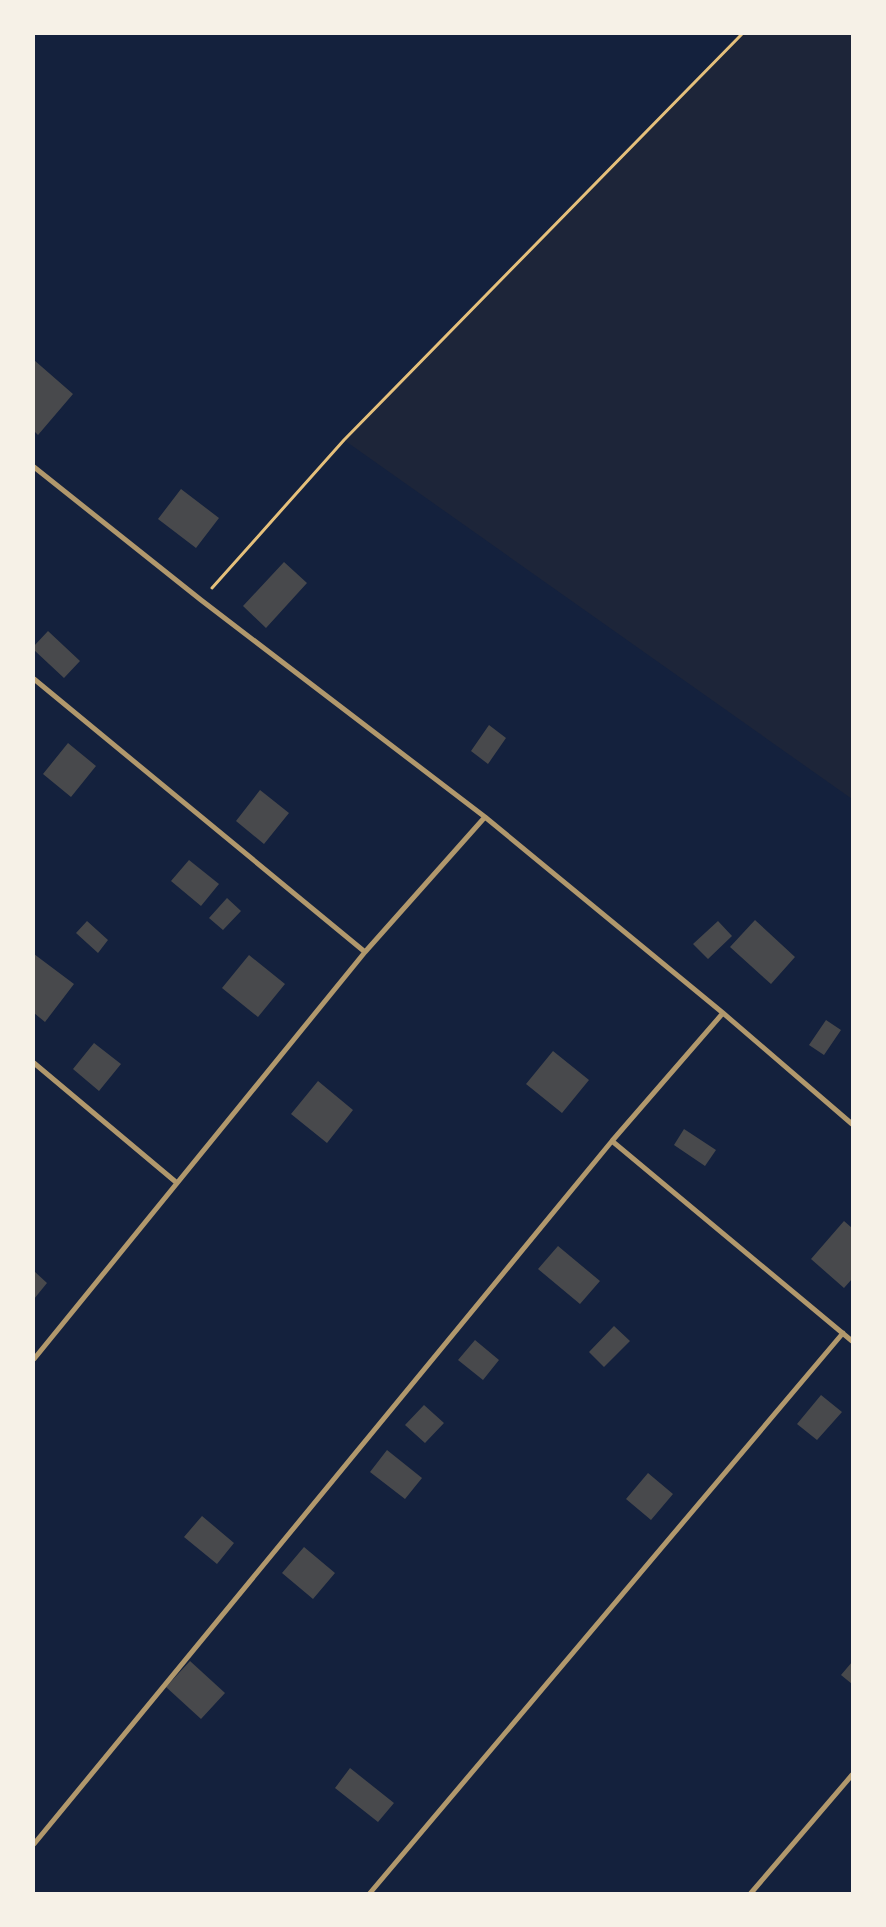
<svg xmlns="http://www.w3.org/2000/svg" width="886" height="1927" font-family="'Golos Text',sans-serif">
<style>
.green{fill:#1d2539}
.building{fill:#48494c}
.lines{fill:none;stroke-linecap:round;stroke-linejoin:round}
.path{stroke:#e5c07b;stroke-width:3}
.minor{stroke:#b1986c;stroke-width:5}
</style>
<rect width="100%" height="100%" fill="#14213d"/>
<path class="green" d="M742 34H852V799L344 440Z"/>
<path class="building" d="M34 360 73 394 38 435 34 431Z
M181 489 219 518 196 548 158 519Z
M284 562 307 583 266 628 243 606Z
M48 631 80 661 64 678 34 650V646Z
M489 725 506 738 488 764 471 751Z
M68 743 96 766 71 797 43 774Z
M260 790 289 813 264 844 236 821Z
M189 860 219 884 201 906 171 881Z
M227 898 241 911 223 930 209 918Z
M755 920 795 957 771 984 730 947Z
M87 921 108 940 98 953 76 933Z
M718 921 732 936 708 959 693 944Z
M34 954 74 984 45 1022 34 1013Z
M249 955 285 984 258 1017 222 988Z
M826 1020 841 1030 824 1055 809 1045Z
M94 1043 121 1064 99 1091 73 1069Z
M553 1051 589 1080 562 1113 526 1084Z
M318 1081 353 1110 327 1143 291 1114Z
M684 1129 716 1150 705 1166 674 1145Z
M844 1221 852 1228V1279L844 1288 811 1259Z
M558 1246 600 1281 580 1304 538 1269Z
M34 1271 47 1283 34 1299Z
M614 1326 630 1341 604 1367 589 1352Z
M475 1340 499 1360 483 1380 458 1360Z
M821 1395 842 1412 817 1440 797 1424Z
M424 1405 444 1423 425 1443 405 1425Z
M387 1450 422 1478 405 1499 370 1472Z
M648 1473 673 1494 651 1520 626 1499Z
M202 1516 234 1543 217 1564 184 1537Z
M304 1547 335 1573 313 1599 282 1573Z
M190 1661 225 1693 201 1719 166 1687Z
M852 1662V1684L841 1675Z
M350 1768 394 1803 378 1822 335 1788Z"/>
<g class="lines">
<path class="path" d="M212 588 344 440 742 34"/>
<path class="minor" d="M34 467 201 600 485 817 723 1013 852 1124
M34 679 365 952
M34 1063 177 1183
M612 1141 852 1341
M34 1359 365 952 485 817
M34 1844 612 1141 723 1013
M370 1893 843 1333
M751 1893 852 1775"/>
</g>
<rect width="886" height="1927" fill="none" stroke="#f6f1e7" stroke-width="70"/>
</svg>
